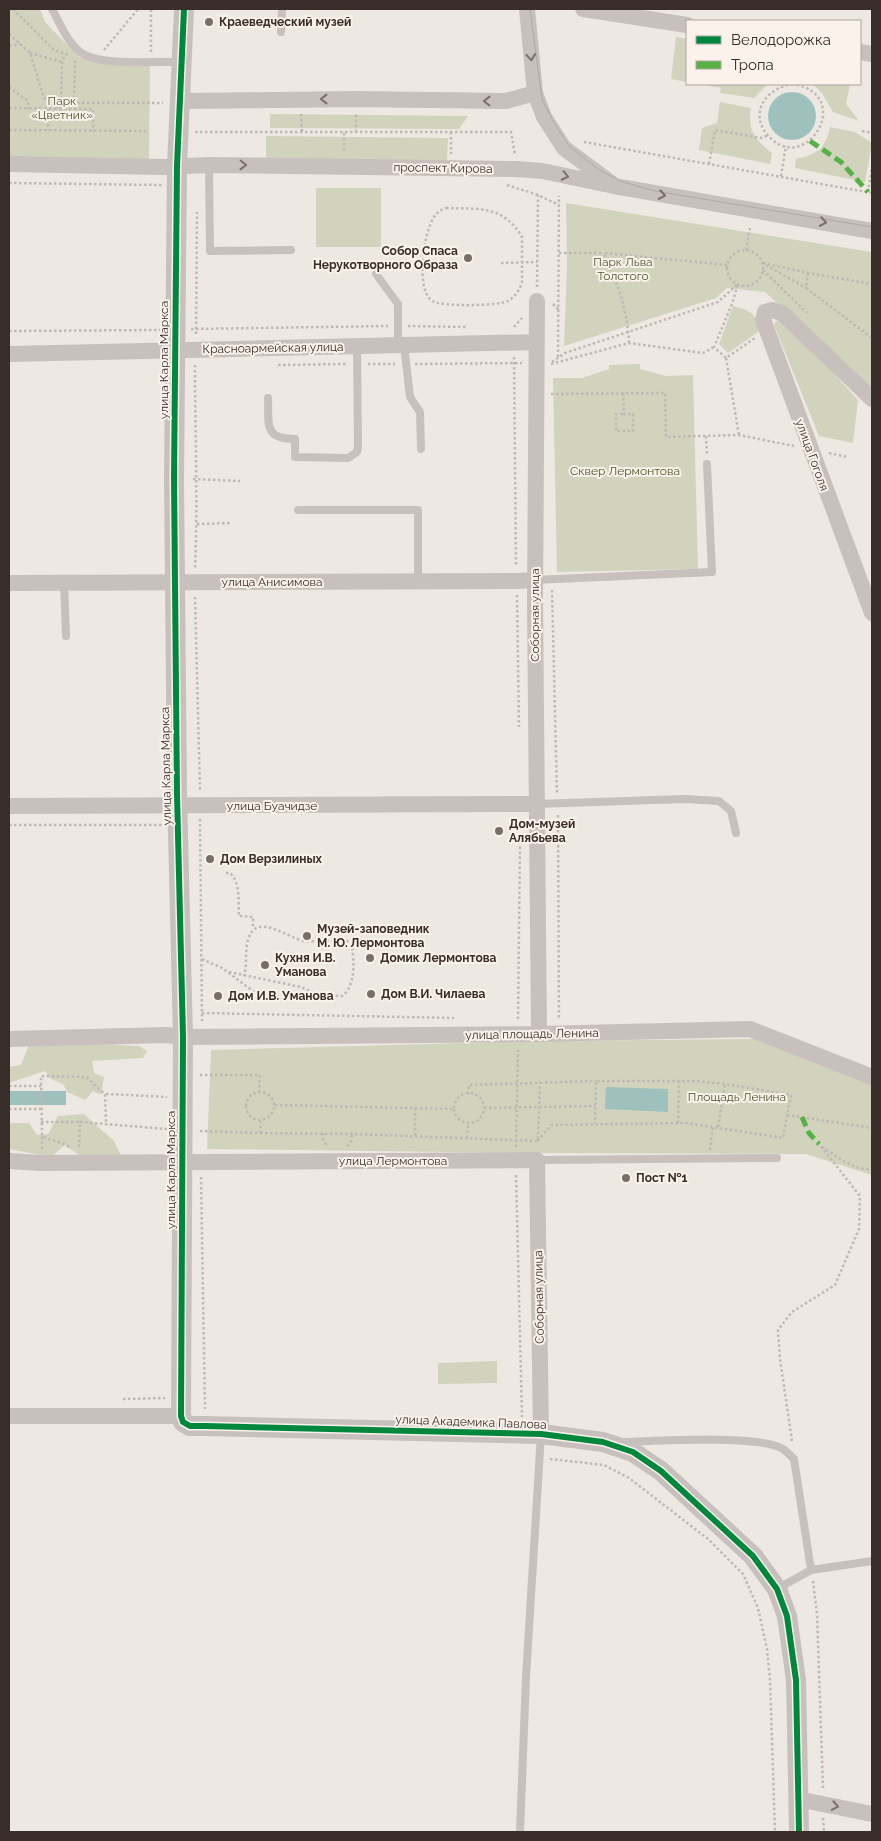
<svg xmlns="http://www.w3.org/2000/svg" width="881" height="1841" font-family="Raleway,sans-serif">
<style>
.green{fill:#d1d3bd}
.water{fill:#9fc1be}
.lines{fill:none;stroke-linecap:round;stroke-linejoin:round}
.path{stroke:#c0b8b4;stroke-width:2.5;stroke-dasharray:2.5 2.5;stroke-linecap:butt}
.service{stroke:#c7c0bc;stroke-width:8}
.minor{stroke:#c7c0bc;stroke-width:16}
.tertiary{stroke:#c7c0bc;stroke-width:20}
.tram{stroke:#afa9a6;stroke-width:1}
.quiet{stroke:#56b246;stroke-width:5;stroke-dasharray:10 5;stroke-linecap:butt}
.cycleway-casing{stroke:#faf2eb;stroke-width:9}
.cycleway{stroke:#00873e;stroke-width:6}
.oneway{stroke:#796f6b}
.poi-dot{fill:#786e6a;stroke:#faf2eb;stroke-width:2}
.labels{text-anchor:middle;dominant-baseline:central;stroke-width:4;stroke-linejoin:round;paint-order:stroke}
.poi-label{font-size:12px;font-weight:bold;fill:#392d29;stroke:#faf2eb;text-anchor:start}
.park-label{font-size:12px;fill:#4c572d;stroke:#faf2eb}
.street-label{font-size:12px;fill:#392d29;stroke:#faf2eb}
</style>
<rect width="100%" height="100%" fill="#eee8e3"/>
<path class="green" d="M9 9H40L45 22 80 58 150 64 149 162 9 161Z
M676 37 687 39V82L671 79Z
M699 84H768L754 98 720 93 721 88Z
M812 84H850L846 104 859 121 833 112 822 93Z
M720 102 751 108C747 130 755 140 772 153L770 164 699 150 702 128 717 123Z
M270 114 468 116 459 129 270 128Z
M830 127 855 132 872 143 865 182 795 168 796 159C817 154 825 150 830 127Z
M266 136 448 138 447 162 266 159Z
M316 188H381V247H316Z
M566 203 872 252V390L765 292 727 288 716 298 564 346 567 267Z
M733 306C751 311 754 312 761 330L728 353 719 344Z
M781 319 785 320 858 400 853 443 819 436 774 325 776 321Z
M640 364V369L666 376 693 375 698 569 557 572 553 378H582L609 369V365Z
M756 1039 872 1084V1175L806 1154 541 1153 207 1149 211 1050 540 1041Z
M46 1041 139 1046 147 1051 143 1058 92 1061 94 1073 104 1077 101 1095 93 1091 85 1100 67 1092 63 1084 51 1079 45 1071 9 1083V1067L21 1065 29 1045Z
M84 1114 114 1141 122 1158H83L65 1145 51 1157 9 1149V1123H29L37 1135 48 1134 58 1116Z
M497 1361V1383L438 1384V1363Z"/>
<path class="water" d="M768 116a24 24 0 1 1 48 0a24 24 0 1 1-48 0Z
M606 1087 668 1089V1112L605 1109Z
M9 1091H66V1105H9Z"/>
<g class="lines">
<path class="path" d="M13 9 54 50 69 55
M9 34 30 53 44 98 60 109
M9 46 20 44
M104 50 138 9
M151 52V9
M30 53 62 62
M793 84C768 87 749 111 766 133 803 181 858 95 793 84
M9 87 28 101V109
M62 103H163
M74 103 75 60
M9 108 93 109V131
M48 109V130
M61 109 62 62 65 55
M301 114 302 132
M9 130 148 131
M862 131 872 133
M195 132H511L515 155
M356 132V114
M451 132V154
M344 133V152
M584 142 872 193
M709 164 715 130 761 138 768 135
M781 176 786 146
M9 183 162 185
M507 185 538 195 559 205
M868 192 872 168
M446 208C479 209 503 205 522 237V283C519 291 515 297 508 301 498 306 442 307 432 301 415 289 424 232 434 217 437 212 441 210 446 208Z
M746 250 750 228
M727 268a18 18 0 1 1 36 0a18 18 0 1 1-36 0Z
M559 253H604
M501 263 537 262
M763 263 808 273 872 284
M766 265 806 288
M763 270 807 313
M808 273 806 288 872 338
M537 287 538 195
M553 304 559 310
M408 326 468 327
M514 327 522 318
M191 329 388 326
M9 331 160 330
M196 334 197 212
M629 343C628 311 617 282 604 253L727 265
M514 357 516 567
M558 357 559 196
M726 358 739 435
M552 362 565 353 718 302 738 284 732 304 714 347 726 358 755 338
M368 364H395
M415 364 522 363
M551 364 629 343 703 353 714 347
M195 365C195 433 198 501 195 569
M278 365 347 364
M623 393 624 414H633V431H616V414H624
M551 394 665 393 666 437 739 435 794 446
M706 436 707 455
M829 453 847 457
M193 479 240 481
M197 524 231 523
M552 590 557 794
M517 595 519 727
M195 597 200 791
M558 815 559 1019
M200 819 202 1021
M9 825H162
M226 873H230C241 883 238 902 239 916L253 917V928
M202 959 222 968 265 1000 270 1001
M229 972 301 987 318 995 342 996C356 986 354 962 352 946L347 941 343 940C331 940 316 942 304 941 288 938 258 913 249 937 244 949 248 963 244 976
M202 1013 454 1018
M518 1019 520 842
M200 1075H260L259 1091
M9 1086H41
M246 1106a14 14 0 1 1 28 0a14 14 0 1 1-28 0Z
M454 1108a15 15 0 1 1 30 0a15 15 0 1 1-30 0Z
M106 1094 167 1097
M468 1094 469 1085 596 1081
M275 1105 454 1109
M415 1108V1136
M484 1108 595 1106
M9 1109H41
M787 1115 872 1128
M41 1122H79
M678 1123 679 1081
M718 1127 725 1084
M200 1131 260 1133 261 1120
M260 1133 352 1134 538 1141
M323 1133V1139L327 1146
M467 1138 468 1123
M538 1139 540 1082
M538 1141 551 1125 687 1123 783 1138 791 1095 725 1084 696 1081H596L595 1124
M347 1146 352 1140V1134
M69 1147C61 1141 50 1141 42 1136L41 1076 86 1077 105 1094 106 1124
M79 1147 80 1122 167 1129
M516 1147 518 1050
M822 1147C837 1156 854 1171 872 1169
M42 1149V1136
M710 1150 713 1126
M516 1175 522 1417
M201 1177 205 1409
M123 1399 165 1398
M792 1441 780 1359 778 1330 792 1312 835 1285 859 1229 860 1196 819 1144
M550 1459 604 1465 629 1478 708 1539 743 1574 758 1608 767 1649 770 1680 775 1832
M813 1581 817 1614 823 1788
M823 1818 824 1832"/>
<path class="service" d="M52 9C60 23 68 45 83 54 104 66 154 61 180 62
M281 32 282 9
M209 165 210 251 291 250
M376 274 398 304V345
M404 345 410 397 420 412 421 449
M268 398C269 424 263 439 295 439V457L348 458 357 452 358 447 357 346
M298 510H418V582
M535 580 712 572 707 464
M64 582 66 636
M537 804 684 799 719 801 731 811 736 833
M537 1160 777 1158
M626 1442C659 1441 758 1434 783 1449 787 1452 791 1456 794 1459L811 1570
M777 1589 811 1570 872 1561
M520 1832 526 1677 541 1434"/>
<path class="minor" d="M527 9 535 93 544 117 564 148 611 183
M583 9 687 25
M860 52 872 54
M180 101 356 99 506 101 535 93
M9 164 163 167 209 165 516 169 542 171 614 186 872 231
M537 301 535 601 539 1034
M9 354 537 342
M872 399 782 313 772 310 765 312 763 320 765 325 872 613
M9 583 516 581 535 580
M9 806 536 804
M9 1039 167 1035 183 1037 539 1034 750 1029 872 1077
M9 1161 40 1163 537 1160 541 1434
M9 1416H181
M798 1799 872 1814"/>
<path class="tertiary" d="M184 9 177 166 174 478 177 794 183 1037 181 1416 183 1422 190 1426H205L541 1434 603 1442 633 1452 661 1471 753 1556 777 1589 787 1616 796 1680 799 1832"/>
<path class="tram" d="M530 9 542 99 554 123 569 146 598 169 620 181 655 191 872 227"/>
<path class="quiet" d="M810 141 841 162 868 192
M802 1117 809 1133 819 1144"/>
<defs>
<path id="cycleway" d="M184 9 177 166 174 478 177 794 183 1037 181 1416 183 1422 190 1426H205L541 1434 603 1442 633 1452 661 1471 753 1556 777 1589 787 1616 796 1680 799 1832"/>
</defs>
<use href="#cycleway" class="cycleway-casing"/>
<use href="#cycleway" class="cycleway"/>
</g>
<defs><path id="oneway-chevron" d="M-2-3.5L2.5 0L-2 3.5" fill="none" stroke-width="1.6" stroke-linecap="round" stroke-linejoin="round" transform="scale(1.25)"/></defs>
<g class="oneway">
<use href="#oneway-chevron" transform="translate(531 57) rotate(85)"/>
<use href="#oneway-chevron" transform="translate(324 99) rotate(180)"/>
<use href="#oneway-chevron" transform="translate(487 101) rotate(-179)"/>
<use href="#oneway-chevron" transform="translate(243 165) rotate(1)"/>
<use href="#oneway-chevron" transform="translate(565 176) rotate(12)"/>
<use href="#oneway-chevron" transform="translate(662 195) rotate(10)"/>
<use href="#oneway-chevron" transform="translate(823 222) rotate(10)"/>
<use href="#oneway-chevron" transform="translate(835 1806) rotate(11)"/>
</g>
<g class="poi-dot">
<circle cx="209" cy="22" r="5"/>
<circle cx="468" cy="258" r="5"/>
<circle cx="499" cy="831" r="5"/>
<circle cx="210" cy="859" r="5"/>
<circle cx="307" cy="936" r="5"/>
<circle cx="370" cy="958" r="5"/>
<circle cx="265" cy="965" r="5"/>
<circle cx="371" cy="994" r="5"/>
<circle cx="218" cy="996" r="5"/>
<circle cx="626" cy="1178" r="5"/>
</g>
<g class="labels">
<g class="poi-label">
<text x="219" y="22">Краеведческий музей</text>
<text x="458" y="251" text-anchor="end">Собор Спаса<tspan x="458" dy="14">Нерукотворного Образа</tspan></text>
<text x="509" y="824">Дом-музей<tspan x="509" dy="14">Алябьева</tspan></text>
<text x="220" y="859">Дом Верзилиных</text>
<text x="317" y="929">Музей-заповедник<tspan x="317" dy="14">М. Ю. Лермонтова</tspan></text>
<text x="275" y="958">Кухня И.В.<tspan x="275" dy="14">Уманова</tspan></text>
<text x="380" y="958">Домик Лермонтова</text>
<text x="381" y="994">Дом В.И. Чилаева</text>
<text x="228" y="996">Дом И.В. Уманова</text>
<text x="636" y="1178">Пост №1</text>
</g>
<g class="park-label">
<text x="62" y="101">Парк<tspan x="62" dy="14">«Цветник»</tspan></text>
<text x="623" y="262">Парк Льва<tspan x="623" dy="14">Толстого</tspan></text>
<text x="625" y="471">Сквер Лермонтова</text>
<text x="737" y="1097">Площадь Ленина</text>
</g>
<g class="street-label">
<text transform="translate(443 168) rotate(1)">проспект Кирова</text>
<text transform="translate(273 348) rotate(-1)">Красноармейская улица</text>
<text transform="translate(164 360) rotate(-90)">улица Карла Маркса</text>
<text transform="translate(812 455) rotate(70)">улица Гоголя</text>
<text x="272" y="582">улица Анисимова</text>
<text transform="translate(535 615) rotate(-90)">Соборная улица</text>
<text transform="translate(166 766) rotate(-91)">улица Карла Маркса</text>
<text x="272" y="806">улица Буачидзе</text>
<text transform="translate(532 1034) rotate(-1)">улица площадь Ленина</text>
<text x="393" y="1161">улица Лермонтова</text>
<text transform="translate(171 1170) rotate(-90)">улица Карла Маркса</text>
<text transform="translate(539 1297) rotate(-91)">Соборная улица</text>
<text transform="translate(471 1422) rotate(2)">улица Академика Павлова</text>
</g>
</g>
<rect width="881" height="1841" fill="none" stroke="#392d29" stroke-width="20"/>
<rect x="686" y="20" width="175" height="65" fill="#faf2eb" stroke="#ada39d"/>
<rect x="696" y="36" width="25" height="8" fill="#00873e" stroke="#ada39d"/>
<text x="731" y="45" font-size="15" fill="#392d29">Велодорожка</text>
<rect x="696" y="61" width="25" height="8" fill="#56b246" stroke="#ada39d"/>
<text x="731" y="70" font-size="15" fill="#392d29">Тропа</text>
</svg>
